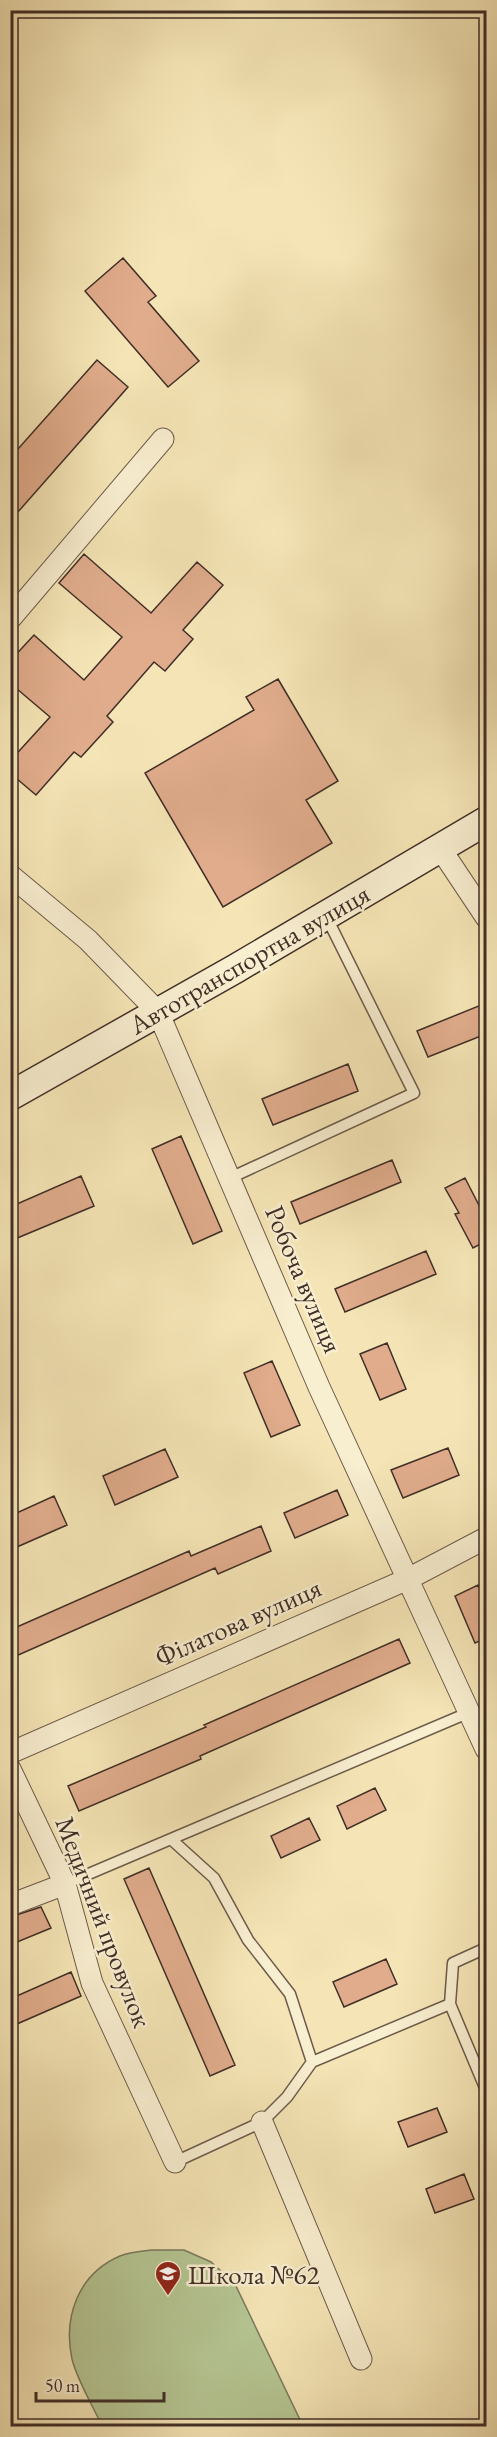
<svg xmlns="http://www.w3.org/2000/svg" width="497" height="2437" font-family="'EB Garamond',serif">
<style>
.green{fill:#b5c693;stroke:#7a7a5d;stroke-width:1.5}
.building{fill:#e0ac8c;stroke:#402e27;stroke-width:1.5}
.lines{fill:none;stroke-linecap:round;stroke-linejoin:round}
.service-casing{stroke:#6d5c4b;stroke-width:13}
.minor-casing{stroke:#6d5c4b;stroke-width:23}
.secondary-casing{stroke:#402e27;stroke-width:31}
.service{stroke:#f8eed0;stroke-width:10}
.minor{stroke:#f8eed0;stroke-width:21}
.secondary{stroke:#f8eed0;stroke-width:28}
.labels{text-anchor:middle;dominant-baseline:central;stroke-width:5;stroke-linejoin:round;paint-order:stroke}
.street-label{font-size:27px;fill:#402e27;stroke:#f8eed0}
.poi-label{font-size:27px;fill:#402e27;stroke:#f8eed0;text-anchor:start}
</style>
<rect width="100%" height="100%" fill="#f5e5b6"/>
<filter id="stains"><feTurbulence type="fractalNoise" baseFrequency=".00333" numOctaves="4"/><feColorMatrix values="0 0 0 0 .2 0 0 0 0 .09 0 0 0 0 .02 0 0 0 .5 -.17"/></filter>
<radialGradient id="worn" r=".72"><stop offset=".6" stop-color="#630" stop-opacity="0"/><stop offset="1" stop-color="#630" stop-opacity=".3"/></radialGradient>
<path class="green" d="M151 2250H184L211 2262 235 2284 303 2426H102C93 2406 77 2380 72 2359 63 2317 78 2274 120 2256 129 2252 141 2251 151 2250Z"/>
<path class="building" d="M123 258 156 296 148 302 199 361 168 387 85 291Z
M97 360 128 387 10 521V458Z
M84 554 151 613 197 562 223 585 183 630 193 639 165 671 154 662 107 716 113 722 81 757 74 752 36 795 10 773V761L50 717 10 683V661L34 635 84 680 122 637 59 583Z
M278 679 338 781 306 800 332 843 223 907 145 773 254 710 246 697Z
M486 1003V1034L428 1057 417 1031Z
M348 1064 358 1091 273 1125 262 1099Z
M181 1136 222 1231 193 1244 152 1149Z
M392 1160 401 1182 300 1224 291 1202Z
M81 1176 94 1206 10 1241V1207Z
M465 1178 486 1219V1241L473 1248 455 1214 459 1213 445 1188Z
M426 1251 436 1274 345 1312 335 1289Z
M387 1343 406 1389 380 1400 360 1354Z
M272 1361 300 1425 271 1437 244 1373Z
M448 1448 459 1475 403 1498 391 1470Z
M165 1449 178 1477 115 1505 103 1476Z
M337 1490 348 1515 295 1538 284 1513Z
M54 1496 67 1525 10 1550V1516Z
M261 1526 271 1551 218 1574 215 1568 16 1656 10 1644V1630L189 1551 191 1556Z
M478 1585 486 1604V1638L475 1643 455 1596Z
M399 1639 410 1663 200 1756 201 1759 79 1811 68 1786 206 1727 204 1725Z
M375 1788 386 1810 347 1829 337 1806Z
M309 1818 320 1840 281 1858 271 1836Z
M149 1868 235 2065 210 2076 124 1879Z
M41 1907 51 1928 10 1945V1917Z
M386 1959 397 1984 344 2007 333 1982Z
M71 1972 81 1996 10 2027V1999Z
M437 2108 447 2132 408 2147 398 2122Z
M464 2174 474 2199 435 2213 426 2189Z"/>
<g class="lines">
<defs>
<path id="service" d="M230 1178 414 1093 326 916
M172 1840 214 1878 248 1940 290 1994 312 2062
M65 1884 470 1712
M486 1948 453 1963 450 2004 486 2090
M175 2162 262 2122 287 2097 312 2062 450 2004"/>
<path id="minor" d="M10 619 163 439
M440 848 486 917
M10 875 88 940 158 1012 319 1387 486 1749
M10 1753 408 1579 486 1538
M10 1769 65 1884 92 1983 175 2162
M10 1905 65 1884
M262 2122 361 2359"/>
<path id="secondary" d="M10 1096 235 969 486 821"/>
</defs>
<use href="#service" class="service-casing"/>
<use href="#minor" class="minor-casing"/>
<use href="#secondary" class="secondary-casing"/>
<use href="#service" class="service"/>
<use href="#minor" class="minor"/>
<use href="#secondary" class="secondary"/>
</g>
<defs>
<symbol id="school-pin" viewBox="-11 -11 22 30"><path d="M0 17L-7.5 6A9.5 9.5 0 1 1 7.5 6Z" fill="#8f2418" stroke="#f8eed0"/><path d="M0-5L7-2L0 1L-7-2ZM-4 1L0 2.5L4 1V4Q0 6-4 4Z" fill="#fff"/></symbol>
</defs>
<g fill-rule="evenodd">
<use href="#school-pin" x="153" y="2259" width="30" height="40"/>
</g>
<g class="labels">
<g class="street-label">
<text transform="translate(249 959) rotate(-30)">Автотранспортна вулиця</text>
<text transform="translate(304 1279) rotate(67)">Робоча вулиця</text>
<text transform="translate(238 1622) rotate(-24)">Філатова вулиця</text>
<text transform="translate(104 1922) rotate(69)">Медичний провулок</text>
</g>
<g class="poi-label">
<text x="188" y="2274">Школа №62</text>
</g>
</g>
<rect width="497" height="2437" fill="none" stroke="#f5e5b6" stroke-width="36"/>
<rect x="12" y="12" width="473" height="2413" fill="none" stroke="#402e27" stroke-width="3"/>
<rect x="18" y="18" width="461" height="2401" fill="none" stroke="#402e27" stroke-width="1.5"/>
<path d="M36 2392v9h128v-9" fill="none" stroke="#402e27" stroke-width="3"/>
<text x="45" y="2392" font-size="18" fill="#402e27" stroke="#f8eed0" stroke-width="4.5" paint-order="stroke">50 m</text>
<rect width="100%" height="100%" filter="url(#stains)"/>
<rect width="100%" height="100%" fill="url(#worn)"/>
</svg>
